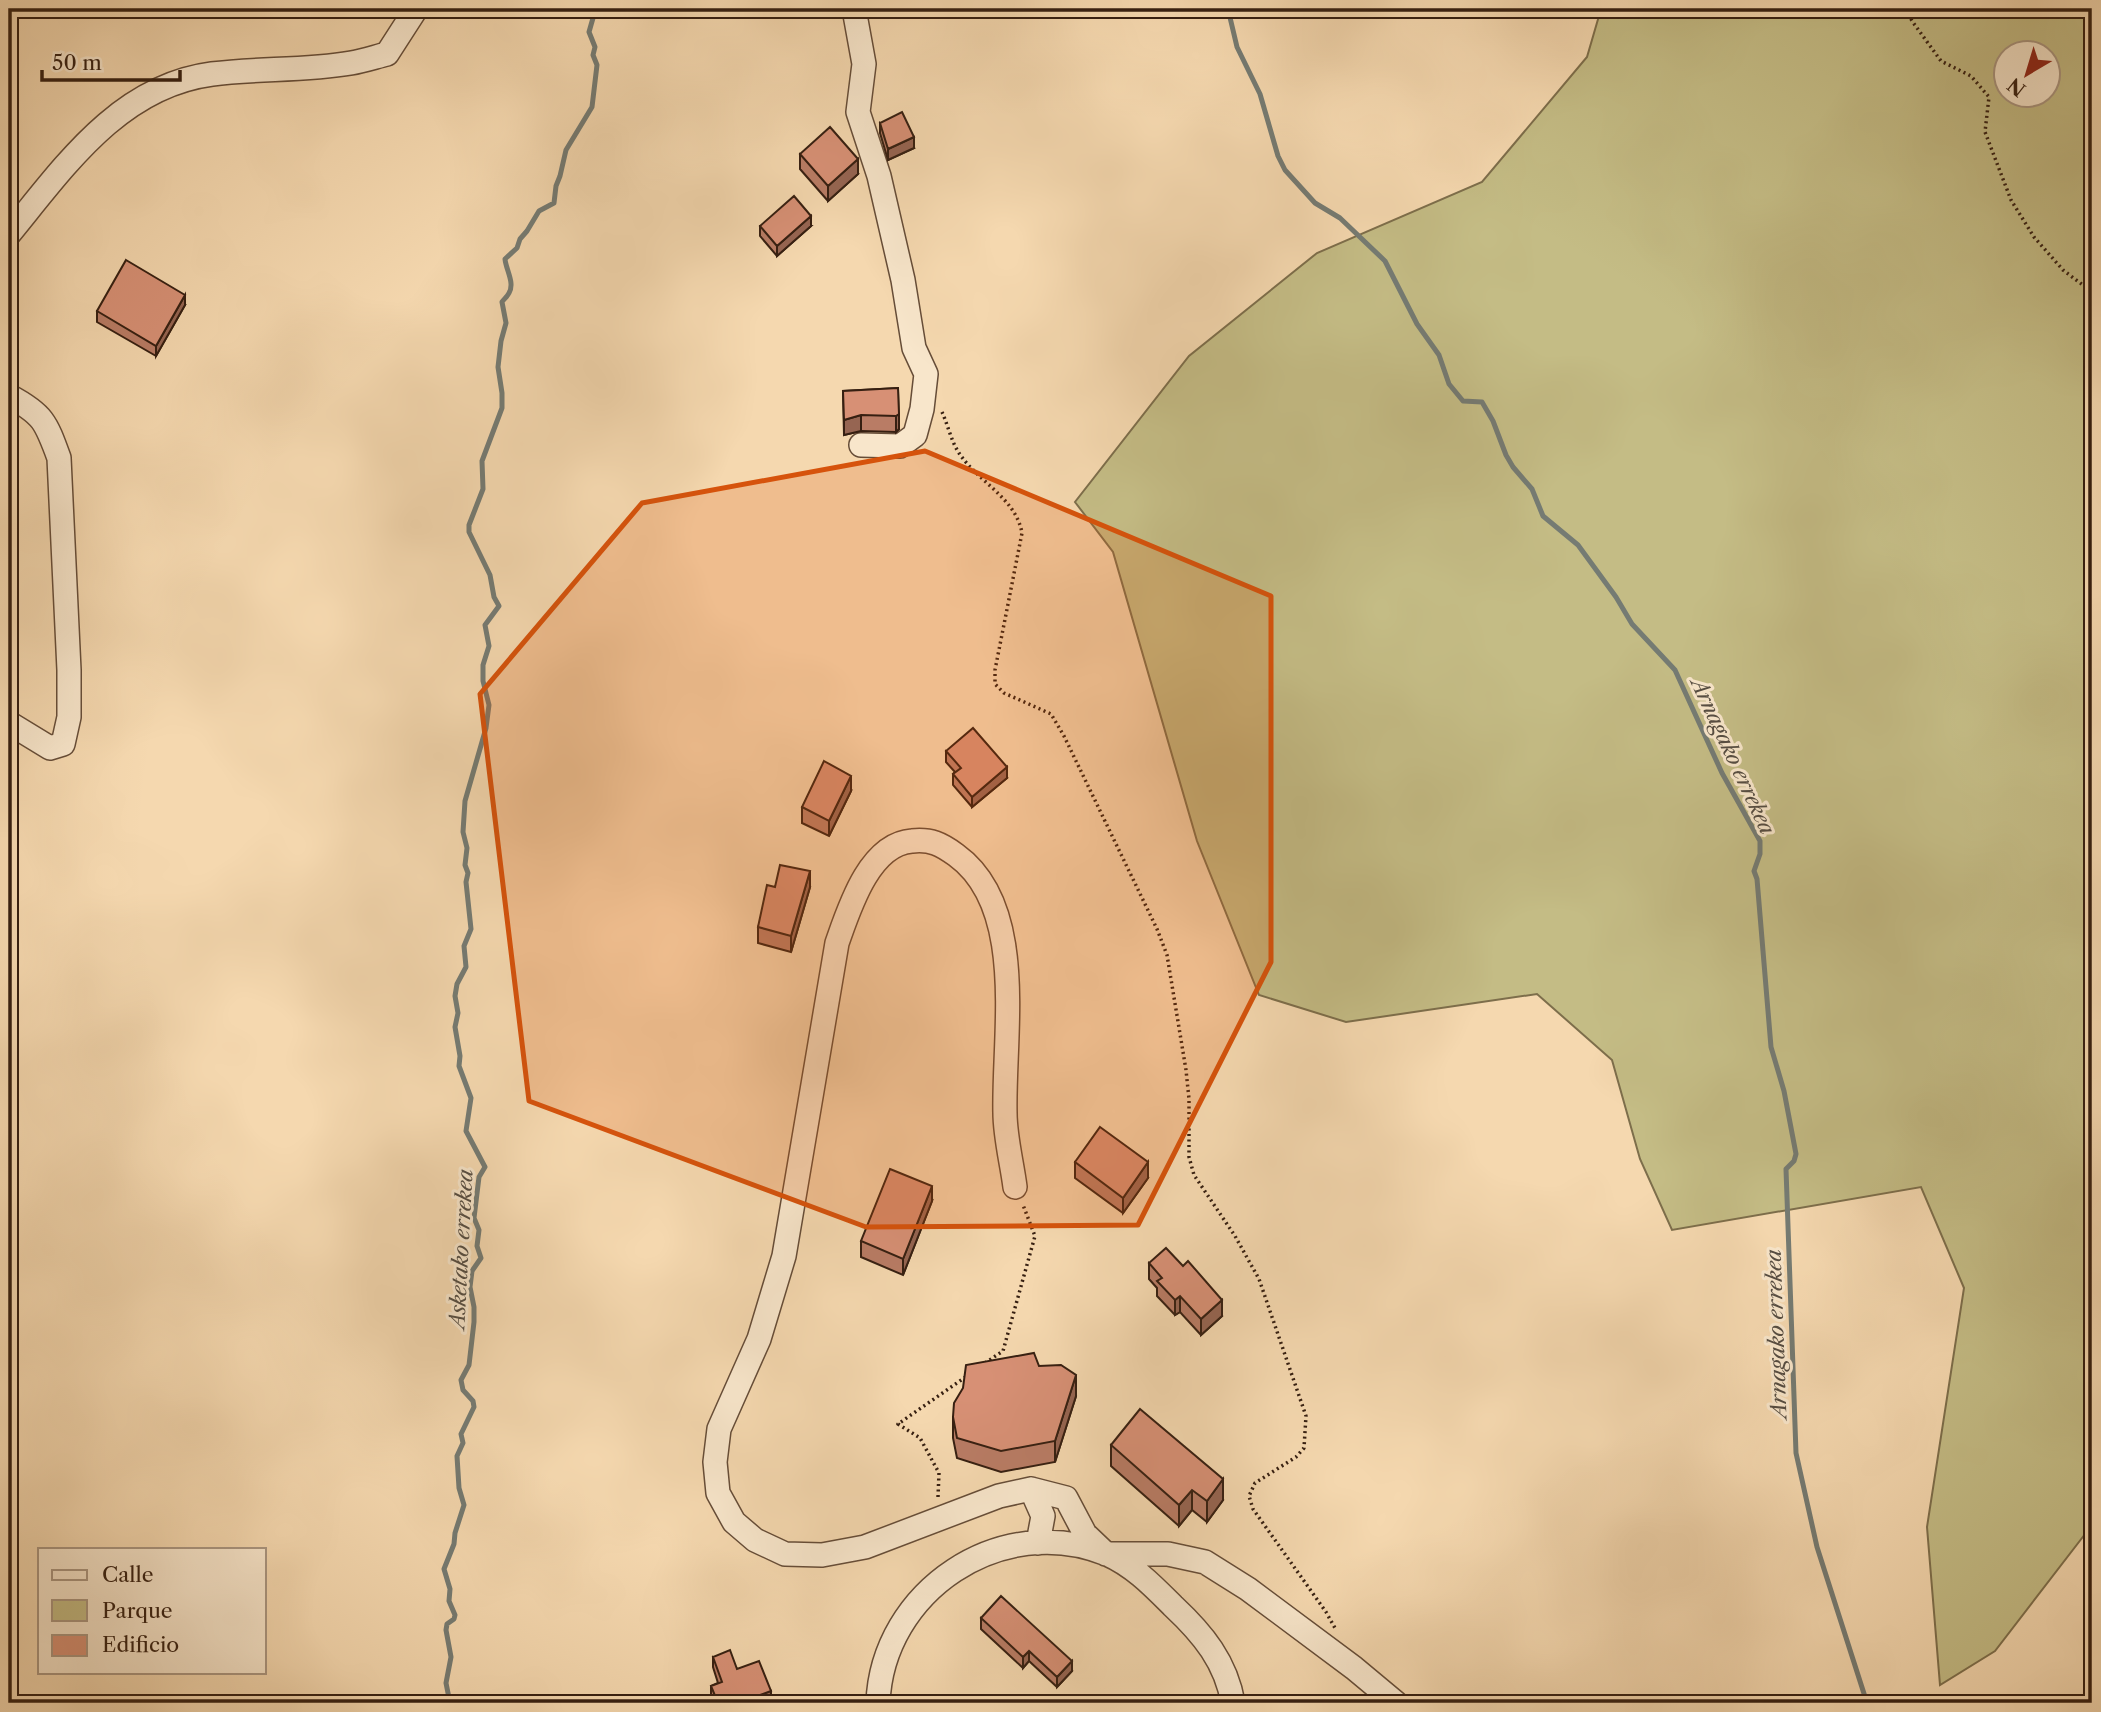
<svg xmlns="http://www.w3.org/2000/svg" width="2101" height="1712" font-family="'Libre Caslon Text',serif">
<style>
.green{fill:#c4bc85;stroke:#7d6e4b;stroke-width:2;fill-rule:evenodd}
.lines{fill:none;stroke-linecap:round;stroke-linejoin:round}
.stream{stroke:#757b73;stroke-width:5}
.minor-casing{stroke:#664d38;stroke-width:26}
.path{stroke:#361f11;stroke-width:3.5;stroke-dasharray:2 3.5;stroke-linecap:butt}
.minor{stroke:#f8e6cb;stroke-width:23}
.wall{fill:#b97c65;stroke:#361f11;stroke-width:2}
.shaded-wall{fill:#966552;stroke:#361f11;stroke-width:2}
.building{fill:#d79075;stroke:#361f11;stroke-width:2}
.marked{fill:#d6530c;fill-opacity:0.2;stroke:#d6530c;stroke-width:5;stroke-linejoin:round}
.labels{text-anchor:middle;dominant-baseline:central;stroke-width:6;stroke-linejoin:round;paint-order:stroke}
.water-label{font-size:21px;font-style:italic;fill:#564d42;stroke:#f8e6cb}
</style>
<rect width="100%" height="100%" fill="#f5d8af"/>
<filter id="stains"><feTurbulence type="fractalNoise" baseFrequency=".00286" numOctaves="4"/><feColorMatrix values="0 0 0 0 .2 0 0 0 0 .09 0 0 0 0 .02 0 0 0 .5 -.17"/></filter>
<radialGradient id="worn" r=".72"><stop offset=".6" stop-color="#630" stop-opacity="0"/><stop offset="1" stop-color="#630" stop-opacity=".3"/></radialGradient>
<path class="green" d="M1601 9H2092V1525L1995 1651 1940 1685 1927 1527 1964 1288 1921 1187 1672 1230 1640 1159 1612 1060 1537 994 1346 1022 1259 995 1197 841 1113 552 1075 502 1189 356 1317 253 1482 182 1587 57ZM2007 52H2048V94H2007Z"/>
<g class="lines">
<path class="stream" d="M1228 9 1237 47 1260 94 1278 156 1285 170 1315 203 1340 218 1385 261 1417 324 1439 355 1449 384 1463 401 1482 402 1493 421 1506 455 1513 467 1532 489 1543 516 1578 545 1616 597 1632 624 1675 670 1722 773 1760 841V854L1754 871 1757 879 1771 1047 1784 1091 1796 1154 1794 1161 1786 1169 1796 1453 1817 1547 1867 1703
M450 1703 446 1683 451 1657 446 1630 447 1624 454 1619 455 1615 449 1601 450 1589 444 1569 454 1544 455 1533 464 1505 459 1488 457 1456 463 1443 461 1434 474 1407 473 1401 463 1390 461 1380 469 1365 474 1322V1307L470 1287 472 1271 481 1258 477 1246 479 1230 474 1218 479 1177 485 1167 466 1131 471 1098 459 1066 460 1056 455 1027 458 1013 455 996 457 984 466 967 464 946 471 929 466 882 468 873 465 865 467 848 463 832 465 801 486 728 489 705 483 681V665L489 646 485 625 499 606 494 597 490 575 469 532V525L483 489 482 461 502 408V393L498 367 501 341 506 323 502 302C504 299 507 297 509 293 515 283 506 270 505 259L517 248 520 239 527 231 539 211 554 203 556 186 560 176 566 150 592 107 597 65 593 55 595 47 589 32 593 18V9"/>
<defs>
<path id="minor" d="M854 9 864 64 858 112 879 176 903 280 914 348 926 374 922 409 915 435 900 446 861 445
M9 234C64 167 119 86 212 74 258 68 305 71 351 63 363 61 375 57 387 54L416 9
M9 396C43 414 46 422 59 458L69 670V717L63 744 50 748 9 723
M1015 1187C1012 1163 1005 1137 1005 1113 1003 1035 1028 907 956 855 941 844 931 839 912 841 869 844 849 909 837 943L784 1256 759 1339 719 1429 715 1462 718 1493 734 1522 755 1540 785 1554 822 1555 865 1547 999 1496 1031 1489 1066 1498 1085 1534 1106 1554
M1031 1489 1043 1516 1038 1543
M1111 1554H1168L1205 1562 1248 1589 1354 1668 1396 1703
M878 1703C882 1591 1001 1511 1107 1554 1134 1566 1153 1586 1173 1606 1203 1634 1226 1662 1233 1703"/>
</defs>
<use href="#minor" class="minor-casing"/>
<path class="path" d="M1906 9 1912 21 1941 61 1971 76 1989 97 1985 132 2011 200 2034 237 2063 270 2092 292
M942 412C948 425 951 441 959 453 977 481 1016 498 1022 533L995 670V684L1004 693 1051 714 1064 736 1157 929 1167 955 1186 1070 1189 1099V1157L1194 1175 1235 1236 1259 1279 1306 1416 1304 1448 1296 1457 1255 1483 1249 1496 1253 1509 1326 1612 1335 1628
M985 1363 1003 1351 1035 1236 1023 1205
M938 1497 939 1473 920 1438 898 1424 967 1376"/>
<use href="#minor" class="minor"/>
</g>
<path class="wall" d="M880 123 914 148 888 160 880 133Z
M800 154 858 174 828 201 800 169Z
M760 226H811L777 256 760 236Z
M185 305 156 356 97 322V311Z
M898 388 899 429 896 432 861 431 844 435 843 391Z
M946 751 1007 778 972 807 953 785V774L955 772 946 762Z
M851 791 829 836 802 823V807Z
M775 887H810L791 952 758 943V927Z
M1075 1162 1148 1178 1123 1213 1075 1178Z
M932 1201 903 1275 861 1257V1241Z
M1149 1263 1222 1316 1201 1335 1180 1312 1175 1315 1157 1296V1288L1149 1279Z
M1039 1366 1076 1396 1055 1462 1001 1472 957 1458 953 1438V1417Z
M1111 1445 1223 1500 1207 1522 1192 1510 1179 1526 1111 1466Z
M981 1618 1072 1671 1057 1687 1029 1661 1023 1668 981 1629Z
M713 1657 737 1669 771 1701 766 1703H714L711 1696V1686L718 1683 713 1667Z"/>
<path class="shaded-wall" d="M914 137V148L888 160V149Z
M858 159V174L828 201V186Z
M811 216V226L777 256V246Z
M185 295V305L156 356V346Z
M899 414V429L896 432V416Z
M861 415V431L844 435V420Z
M1007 767V778L972 807V797Z
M851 776V791L829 836V821Z
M810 871V887L791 952V936Z
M1148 1162V1178L1123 1213V1198Z
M932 1186V1201L903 1275V1259Z
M1180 1296V1312L1175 1315V1300Z
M1222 1300V1316L1201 1335V1319Z
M1076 1375V1396L1055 1462V1441Z
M1223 1479V1500L1207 1522V1501Z
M1192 1490V1510L1179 1526V1505Z
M1029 1651V1661L1023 1668V1657Z
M1072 1661V1671L1057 1687V1677Z
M771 1691V1701L766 1703H738Z"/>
<path class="building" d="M902 112 914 137 888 149 880 123Z
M830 127 858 159 828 186 800 154Z
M794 196 811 216 777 246 760 226Z
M126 260 185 295 156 346 97 311Z
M898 388 899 414 896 416 861 415 844 420 843 391Z
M973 728 1007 767 972 797 953 774 961 768 946 751Z
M824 761 851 776 829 821 802 807Z
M780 865 810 871 791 936 758 927 767 885 775 887Z
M1100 1127 1148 1162 1123 1198 1075 1162Z
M890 1169 932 1186 903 1259 861 1241Z
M1166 1248 1183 1266 1188 1261 1222 1300 1201 1319 1180 1296 1175 1300 1157 1281 1162 1278 1149 1263Z
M1034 1353 1039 1366 1061 1365 1076 1375 1055 1441 1001 1451 957 1438 953 1417 954 1403 963 1388 966 1365Z
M1140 1409 1223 1479 1207 1501 1192 1490 1179 1505 1111 1445Z
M1001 1596 1072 1661 1057 1677 1029 1651 1023 1657 981 1618Z
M730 1650 737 1669 759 1661 771 1691 738 1703H718L711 1686 722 1682 713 1657Z
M1146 1696 1154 1703H1139Z"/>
<path class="marked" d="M925 451 1271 596V962L1138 1225 866 1227 529 1101 480 694 642 503Z"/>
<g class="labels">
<g class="water-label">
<text transform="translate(1733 756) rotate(65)">Arnagako errekea</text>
<text transform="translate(461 1249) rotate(-87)">Asketako errekea</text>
<text transform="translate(1776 1334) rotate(-92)">Arnagako errekea</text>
</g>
</g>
<rect width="2101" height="1712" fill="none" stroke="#f5d8af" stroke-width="35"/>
<rect x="10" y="10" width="2080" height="1691" fill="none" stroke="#361f11" stroke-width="3.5"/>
<rect x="18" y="18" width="2066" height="1677" fill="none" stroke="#361f11" stroke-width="2"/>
<rect x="38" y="1548" width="228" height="126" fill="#f8e6cb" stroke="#aa9681" stroke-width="2"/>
<rect x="52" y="1570" width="35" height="10" fill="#f8e6cb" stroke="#aa9681" stroke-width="2"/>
<text x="102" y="1582" font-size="21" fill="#361f11">Calle</text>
<rect x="52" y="1600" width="35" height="21" fill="#c4bc85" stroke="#aa9681" stroke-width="2"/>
<text x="102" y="1618" font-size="21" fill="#361f11">Parque</text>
<rect x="52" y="1635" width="35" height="21" fill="#d79075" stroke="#aa9681" stroke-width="2"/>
<text x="102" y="1652" font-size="21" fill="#361f11">Edificio</text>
<g transform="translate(2027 74) rotate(218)"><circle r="33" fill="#f8e6cb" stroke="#aa9681" stroke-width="2"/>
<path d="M0-5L12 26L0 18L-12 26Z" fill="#8f2418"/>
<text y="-10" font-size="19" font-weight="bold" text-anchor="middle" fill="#361f11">N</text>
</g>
<path d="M42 70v10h138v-10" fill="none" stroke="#361f11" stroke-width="3.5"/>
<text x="52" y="70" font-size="21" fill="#361f11" stroke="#f8e6cb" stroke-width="5" paint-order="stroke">50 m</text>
<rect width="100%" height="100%" filter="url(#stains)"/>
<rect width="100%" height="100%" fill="url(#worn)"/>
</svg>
